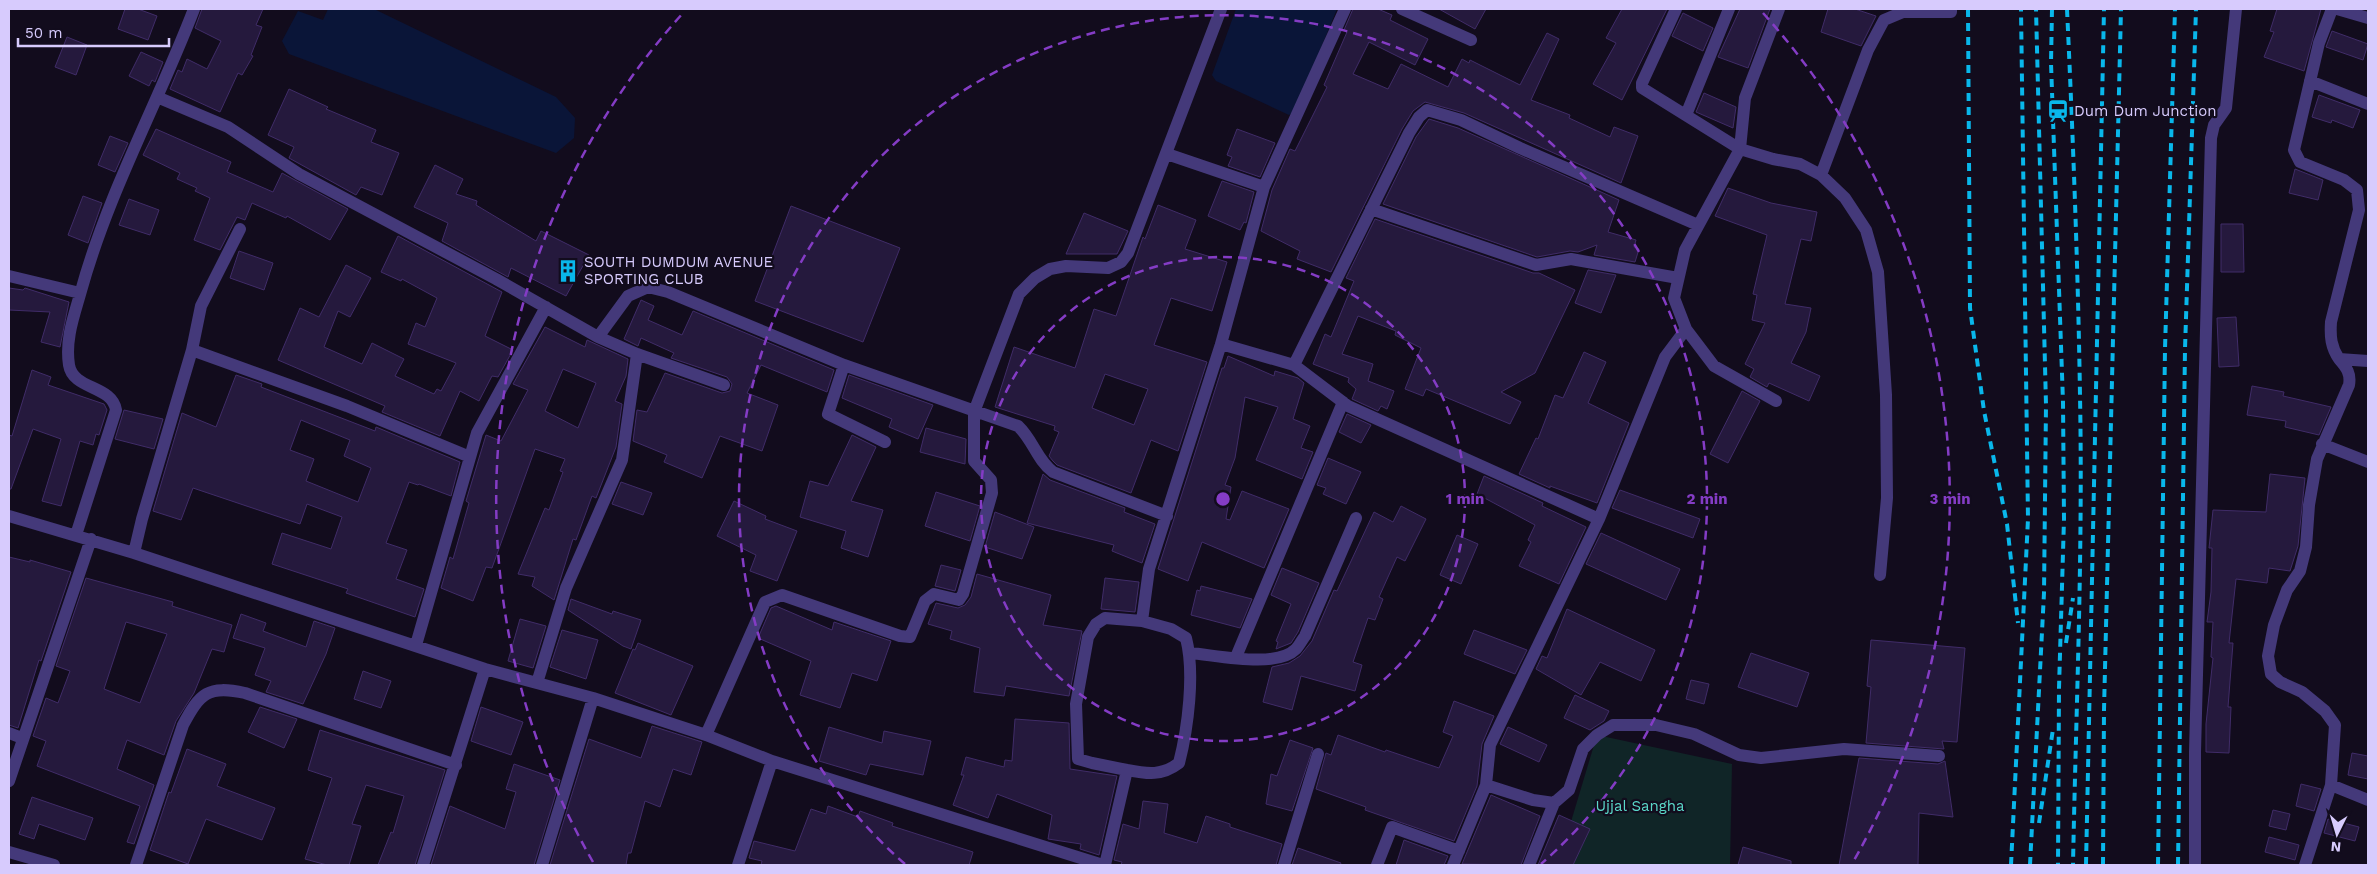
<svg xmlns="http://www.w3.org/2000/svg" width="2377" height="874" font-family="'Work Sans',sans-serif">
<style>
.green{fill:#102527}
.water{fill:#0a1538}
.building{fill:#25193d;stroke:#402c68;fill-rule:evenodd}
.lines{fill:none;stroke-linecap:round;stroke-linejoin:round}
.minor{stroke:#44397a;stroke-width:12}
.rail{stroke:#09b7eb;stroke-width:4;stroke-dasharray:8 6;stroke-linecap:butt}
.ring{fill:none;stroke:#843cc5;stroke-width:2.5;stroke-dasharray:9 6}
.labels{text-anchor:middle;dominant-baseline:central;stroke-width:4.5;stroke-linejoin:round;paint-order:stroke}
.poi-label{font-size:15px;fill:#d7cbfd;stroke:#120c1d;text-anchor:start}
.park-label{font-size:15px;fill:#5bd9ca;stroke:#120c1d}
.centre{fill:#843cc5;stroke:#120c1d;stroke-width:2.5}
.ring-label{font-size:15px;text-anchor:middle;font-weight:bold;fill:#843cc5;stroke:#120c1d;stroke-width:4.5;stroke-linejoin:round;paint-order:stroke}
</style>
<rect width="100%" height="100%" fill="#120c1d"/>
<path class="green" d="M1597 735 1732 764 1730 865H1558Z"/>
<path class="water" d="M328 9H374L556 97 575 118 574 138 556 153 289 54 282 41 298 11 323 20Z
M1236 9H1337L1295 111 1289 115 1216 81 1212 75Z"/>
<path class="building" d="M125 9H138L157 16 148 40 118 29Z
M202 9H263L256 25 262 27 251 55 253 56 242 75 238 73 220 112 170 89 178 70 182 72 187 59 207 69 221 41 195 28Z
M1353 9H1378L1392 15 1390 20 1428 39 1415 65 1369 42 1353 74 1388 89 1401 64 1448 87 1462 59 1469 63 1470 60 1520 85 1547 33 1559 39 1531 100 1570 115 1569 118 1610 137 1614 127 1638 136 1621 183 1464 113 1425 102 1413 111 1402 129 1331 272 1297 259 1300 251 1261 231 1272 190 1290 149 1295 151 1327 87 1324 85 1347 32 1344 30Z
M1439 9H1486L1475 29Z
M1622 9H1667L1622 100 1593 84 1616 43 1606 38Z
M1740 9H1770L1748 68 1718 57Z
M1828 9H1855L1876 16 1861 46 1821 32Z
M2277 9H2321L2304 71 2264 57 2274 32 2270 31Z
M1683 13 1713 28 1703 51 1672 36Z
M2332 31 2368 44 2363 60 2326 47Z
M67 37 87 45 76 75 55 67Z
M141 52 163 62 155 82 152 80 149 86 129 76Z
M289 89 328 107 326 109 376 130 371 142 399 153 382 195 361 187 356 195 289 158 294 147 268 135Z
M1704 93 1736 107 1733 128 1696 112Z
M2319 95 2360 110 2353 128 2332 120 2331 123 2312 117Z
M1429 119 1458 128 1619 200 1608 232 1636 240 1634 247 1639 249 1635 262 1594 255 1597 245 1578 252 1570 251 1537 257 1383 204 1416 137Z
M156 129 231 162 227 172 273 192 282 173 348 209 330 240 287 216 286 218 252 203 245 220 237 217 220 250 194 240 210 198 195 191 197 188 177 179 180 173 143 155Z
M1237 129 1275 143 1260 177 1228 166 1232 157 1227 155Z
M110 136 128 143 115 172 98 165Z
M435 165 463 179 456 194 477 201 476 205 536 241 541 231 589 255 566 296 511 268 508 277 442 241 448 223 414 207Z
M2295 169 2323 180 2318 200 2289 193Z
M1222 181 1254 192 1246 223 1244 222 1240 230 1208 216Z
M1728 188 1771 203 1817 212 1811 241 1801 239 1785 304 1811 308 1806 332 1791 363 1820 376 1809 401 1769 383 1767 387 1750 377 1754 369 1745 364 1765 323 1752 320 1757 295 1753 294 1767 235 1715 216Z
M83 196 102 203 88 243 68 235Z
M129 199 159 210 150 235 119 225Z
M1158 205 1196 220 1185 249 1227 262 1212 311 1171 298 1154 345 1207 362 1178 451 1151 440 1131 493 1057 465 1053 461 1049 456 1059 432 1054 430 1055 426 995 407 1014 347 1075 368 1094 309 1116 316 1143 237 1145 239ZM1105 374 1148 389 1134 425 1092 408Z
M791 206 900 248 863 342 755 301Z
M1084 213 1128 231 1117 254H1066Z
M1375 219 1533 273H1539L1575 290 1535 373 1501 392 1521 402 1510 424 1426 389 1423 396 1405 389 1421 348 1395 335 1396 331 1358 316 1342 354 1373 364 1368 381 1394 391 1387 409 1381 406 1378 411 1352 399 1356 389 1348 382 1349 378 1313 364 1325 334 1331 337 1354 281 1346 278Z
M2221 224H2243L2244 272H2221Z
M398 236 502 292 485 336 513 350 498 377 492 376 479 401 460 391 440 436 382 412 385 406 278 360 300 308 319 317 346 265 371 278 350 317 338 311 324 347 362 364 372 343 404 359 395 376 434 394 437 389 441 391 456 363 408 344 416 323 425 327 437 298 402 279 401 281 381 272Z
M239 251 273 263 264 290 230 278Z
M1588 270 1616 275 1601 313 1575 303Z
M9 288 23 290 25 288 69 302 60 347 41 342 50 312 9 310Z
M641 300 654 306 648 320 682 335 693 311 834 370 827 392 761 365 747 393 778 405 762 451 720 436 702 478 664 462 667 455 633 441 637 410 647 412 665 373 722 393 730 391 732 384 727 377 671 358 674 353 641 338 638 346 624 339Z
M2236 317 2239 366 2219 367 2217 318Z
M545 327 585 347 587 340 628 359 626 376 615 401 622 404 616 447 596 498 592 496 576 540 573 539 554 600 532 586 535 577 518 574 545 508 549 510 563 472 560 471 565 459 535 449 492 568 486 567 473 601 441 588 450 557 453 559 469 503 466 501 486 435 501 441 528 390 513 384ZM563 369 596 383 578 428 545 411Z
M1584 352 1606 362 1588 403 1629 423 1597 503 1550 486V488L1519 474 1536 438 1538 439 1555 395 1563 398Z
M1228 356 1274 376 1275 371 1298 378 1304 383 1293 419 1310 426 1301 448 1313 452 1302 479 1256 460 1278 407 1245 397 1235 458 1225 485 1231 487 1226 519 1230 520 1242 491 1289 509 1264 568 1202 542 1188 581 1158 569 1222 368H1224Z
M32 370 51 377 48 385 104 404 107 410 99 435 96 434 93 445 80 441 61 506 42 501 61 439 33 429 11 489H9V435L12 436Z
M236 375 262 384 261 387 375 431 376 427 460 462 451 496 419 484 418 485 409 482 386 543 407 550 396 579 424 589 415 617 346 593 348 589 272 564 282 533 331 549 342 517 307 504 300 524 193 488 181 520 153 511 182 413 216 427ZM301 420 350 440 344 456 371 468 358 502 306 481 314 459 290 450Z
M849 375 933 405 918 439 889 427 892 419 842 398Z
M2252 386 2284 392 2283 396 2331 407 2319 435 2285 427 2286 421 2247 415Z
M1742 391 1760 401 1728 463 1710 454Z
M124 410 163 419 154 449 115 439Z
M1347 414 1371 425 1361 443 1339 432Z
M926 428 966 439 965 464 920 452Z
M852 435 876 447 851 501 883 510 868 557 841 548 846 531 800 517 810 481 828 486Z
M1328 458 1361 472 1346 504 1323 494 1326 488 1317 485Z
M1043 474 1050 480 1125 508 1124 512 1155 524 1142 563 1112 551 1114 545 1027 523Z
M2270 474 2305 478 2298 546 2290 571 2269 568 2267 583 2236 579 2229 643H2233L2228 707H2231L2229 753 2206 752V724L2213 658 2211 657 2213 622H2207L2211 592 2212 548H2209L2213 510 2266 512Z
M1484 476 1543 503 1542 506 1586 527 1559 584 1519 566 1531 542 1528 540 1535 525 1477 494Z
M621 482 652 493 643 515 612 504Z
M1620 490 1700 519 1693 538 1612 508Z
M936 492 980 506 970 541 925 526Z
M734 501 766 516 765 519 797 531 777 581 750 571 756 555 717 536Z
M1401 506 1426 519 1405 561 1397 557 1379 597 1383 599 1375 620 1368 618 1353 662 1362 665 1355 691 1301 676 1292 710 1263 702 1272 667 1289 663 1300 656 1312 641 1334 590 1337 591 1374 512 1393 522Z
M995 512 1034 527 1022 559 985 547Z
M1601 533 1680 569 1666 600 1586 564Z
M1457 535 1478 544 1461 584 1440 575Z
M9 557 30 562V560L71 572 41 661 39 660 18 728 9 725Z
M941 565 961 570 955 591 935 586Z
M1282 568 1319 583 1298 632 1291 643 1276 649 1278 642 1276 641 1291 604 1271 595Z
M977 574 1051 595 1043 625 1082 631 1069 696 1006 686 1004 696 974 692 980 648 950 639 952 631 928 624 936 603 958 608 965 605 971 597Z
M86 578 173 602 172 606 232 625 224 652 212 649 194 693 176 721 164 755 127 740 117 769 154 785 134 844 127 842 140 806 37 766 46 741 33 736 46 698 58 703 70 671 56 666ZM126 622 167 634 140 703 104 689Z
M1105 578 1139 582 1135 612 1101 609Z
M1201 586 1252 599 1240 628 1191 615 1197 590 1200 591Z
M571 599 612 614 613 611 641 620 631 649 623 646 568 610Z
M776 606 832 630 834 622 891 641 877 681 852 673 840 708 800 695 811 661 758 638 771 608Z
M1567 609 1655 650 1641 681 1600 662 1581 695 1536 669 1542 656 1547 658Z
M241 614 266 623 263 631 306 647 314 621 335 628 326 654 303 704 266 692 271 681 255 675 265 648 233 638Z
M520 619 546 626 533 668 508 661Z
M562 630 598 640 586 679 550 667Z
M1474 630 1527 650 1515 674 1464 654Z
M1871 640 1965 648 1957 742 1942 741 1944 749 1866 743 1871 687 1867 686Z
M638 643 693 666 671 715 615 693 633 649 635 650Z
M1751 653 1809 673 1797 707 1738 687Z
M363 671 391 681 381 708 354 699Z
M1691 680 1709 684 1704 704 1686 699Z
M1575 695 1609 711 1604 721 1590 730 1564 718Z
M1454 701 1494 716 1482 744 1477 786 1454 841 1365 810 1366 807 1316 789 1326 753 1331 755 1338 735 1385 752 1386 750 1439 768 1453 736 1443 732Z
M260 707 297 719 284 748 248 732Z
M481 707 523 722 511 755 471 741Z
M1015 719 1069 723 1070 769 1117 776 1099 855 1080 849 1081 844 1048 839 1052 815 997 794 988 818 953 805 964 775H961L966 757 1004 767 1005 760 1012 761Z
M652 726 702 742 691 775 673 769 660 807 645 801 631 853H628L626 865H550L589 739 641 758Z
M829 727 882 743 884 731 931 741 923 775 870 764 866 775 819 761Z
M1508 727 1547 745 1539 762 1500 744Z
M320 730 445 770 415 865H378L391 832 393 833 404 796 366 785 352 824 361 826 349 865H327L305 859 332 778 308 770Z
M1290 740 1313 748 1292 811 1266 804 1271 774 1277 776Z
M187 749 226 764 217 786 275 808 262 840 206 819 188 864 150 850 169 792 171 793Z
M2352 753 2368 756V779L2348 775Z
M1859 758 1938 764 1945 761 1953 817 1919 813 1918 865H1839Z
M514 764 560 780 534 865H431L450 806 505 829 516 792 506 789Z
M2301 784 2321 789 2314 811 2296 806Z
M1491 795 1540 816 1521 865 1462 864Z
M32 797 93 818 85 840 39 824 34 839 19 834Z
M1143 801 1168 804 1164 833 1197 843 1206 816 1230 824V827L1282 844 1276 865H1121L1122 862 1114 860 1123 824 1139 829Z
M828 806 858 817 860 811 893 823 892 826 973 852 969 865H761L762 861 749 858 754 841 795 851 811 809 826 814Z
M2273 810 2290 814 2286 830 2269 826Z
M1559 815 1590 829 1573 865H1538Z
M2328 819 2359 827 2355 841 2324 833Z
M2269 837 2299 845 2295 860 2265 852Z
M1404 840 1448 856 1444 865H1396Z
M1743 847 1791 861V865H1738Z
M1298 848 1341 863 1340 865H1292Z"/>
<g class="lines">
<path class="minor" d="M1402 9 1471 40
M1676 9 1642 83V88L1740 149 1745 98 1779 9
M2332 9 2319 43 2294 150 2300 162 2344 180 2357 190 2359 210 2331 322C2330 337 2331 347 2339 359L2368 361
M2337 9 2368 18
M2310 81 2368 104
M157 97 228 127 299 174 496 279 598 337 628 296 648 287 668 292 844 365 1018 426C1033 440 1037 460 1053 472L1167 516
M1686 115 1729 9
M1167 154 1264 187
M1821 175 1868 50 1884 20 1903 12H1951V9
M1371 209 1536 265 1571 259 1678 278
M9 276 80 293
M1686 329 1714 366 1776 401
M598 337 637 354 724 385
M1221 344 1294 365 1348 406 1599 519 1665 357 1686 329 1674 298 1685 250 1740 149 1773 159 1800 164 1821 175 1845 198 1866 230 1878 272 1886 395 1887 498 1880 575
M192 350 201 306 240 229
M844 365 828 414 885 442
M1294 365 1409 133 1419 117 1427 110 1461 120 1520 148 1698 225
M2322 444 2368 462
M9 516 134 553 485 669 593 698 706 735 772 761 1103 865
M76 535 116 410C112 385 73 390 69 365 65 339 74 316 81 291 108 193 158 103 194 9
M134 553 142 519 192 350 347 406 470 457
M416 645 477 433 546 307
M1190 653C1216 655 1276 669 1296 649 1299 646 1302 640 1305 636L1356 518
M1236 657 1343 402
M537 683 566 588 622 460 637 354
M9 733 22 738
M706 735 765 602 782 595 900 636 910 637 925 601 934 594 959 600 963 594 992 493 991 480 974 461V412L1019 294 1035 278 1050 269 1066 266 1108 268 1121 262 1128 253 1221 9
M1127 770 1092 763 1078 759 1076 704 1088 637 1096 624 1105 618 1142 621
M9 781 91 539
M1486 785 1533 800 1554 803 1569 790 1583 749 1597 735 1613 725H1656L1694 734 1739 755 1761 758 1844 749 1939 756
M2331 785 2368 800
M9 852 54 865
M136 865 183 725C200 693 208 685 245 693L456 765
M423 865 485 669
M542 865 593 698
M738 865 772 761
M1105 865 1127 770C1148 774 1162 776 1179 763 1188 728 1195 673 1186 638L1171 629 1142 621 1149 569 1221 344 1264 187 1345 9
M1284 865 1318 754
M1377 865 1392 827 1459 851
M1453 865 1486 785 1490 745 1599 519
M1529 865 1554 803
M2195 865V752L2211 138 2214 125 2226 108 2236 9
M2305 865 2331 785 2335 725 2325 711 2302 692 2280 682 2271 674 2268 656 2274 625 2287 590 2300 571 2306 547 2309 505 2317 459 2349 385C2351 374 2347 368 2339 359"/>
<path class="rail" d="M1968 9 1970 308 1984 411 2007 524 2018 623
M2052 9 2051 63 2063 402 2064 519 2059 688 2058 865
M2067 9C2073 138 2078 267 2080 396 2083 552 2076 709 2073 865
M2066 643 2073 598
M2039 823 2053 729
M2011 865 2028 519 2021 9
M2030 865 2044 593 2046 405 2036 9
M2086 865 2104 9
M2103 865 2104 710 2121 9
M2158 865 2165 349 2175 9
M2178 865 2185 349 2196 9"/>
</g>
<g class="ring">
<circle cx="1223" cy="499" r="242"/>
<path d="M905 864A484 484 0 1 1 1541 864"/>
<path d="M593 862A727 727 0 0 1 683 13M1763 13A727 727 0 0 1 1853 862"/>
</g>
<defs>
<symbol id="station-bare" viewBox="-9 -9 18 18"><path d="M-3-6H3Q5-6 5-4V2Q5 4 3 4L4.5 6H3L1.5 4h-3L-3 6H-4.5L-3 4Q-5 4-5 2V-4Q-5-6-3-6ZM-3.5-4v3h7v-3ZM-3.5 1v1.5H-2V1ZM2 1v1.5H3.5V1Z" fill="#09b7eb" stroke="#120c1d" stroke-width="2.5" paint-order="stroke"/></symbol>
<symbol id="building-bare" viewBox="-9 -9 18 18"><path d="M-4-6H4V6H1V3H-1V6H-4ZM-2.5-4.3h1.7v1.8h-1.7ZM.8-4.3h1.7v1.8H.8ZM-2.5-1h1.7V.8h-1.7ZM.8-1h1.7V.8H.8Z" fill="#09b7eb" stroke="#120c1d" stroke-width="2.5" paint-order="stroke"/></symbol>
</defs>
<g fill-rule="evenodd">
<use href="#station-bare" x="2042" y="95" width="32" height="32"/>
<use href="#building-bare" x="552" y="255" width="32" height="32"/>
</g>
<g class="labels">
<g class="poi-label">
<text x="2074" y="111">Dum Dum Junction</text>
<text x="584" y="262">SOUTH DUMDUM AVENUE<tspan x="584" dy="17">SPORTING CLUB</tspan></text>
</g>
<g class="park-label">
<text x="1640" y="806">Ujjal Sangha</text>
</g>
</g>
<circle cx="1223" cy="499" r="8" class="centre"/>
<g class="ring-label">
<text x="1465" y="504">1 min</text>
<text x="1707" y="504">2 min</text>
<text x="1950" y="504">3 min</text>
</g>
<rect width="2377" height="874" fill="none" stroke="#d7cbfd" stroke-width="20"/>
<g transform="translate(2337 834) rotate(185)" stroke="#120c1d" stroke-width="4" paint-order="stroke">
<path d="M0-4L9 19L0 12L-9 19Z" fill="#d7cbfd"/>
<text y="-8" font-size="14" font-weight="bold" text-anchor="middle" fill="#d7cbfd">N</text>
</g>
<path d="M18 38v8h151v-8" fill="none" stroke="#d7cbfd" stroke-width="2.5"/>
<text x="25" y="38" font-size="15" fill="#d7cbfd" stroke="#120c1d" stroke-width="4" paint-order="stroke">50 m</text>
</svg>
